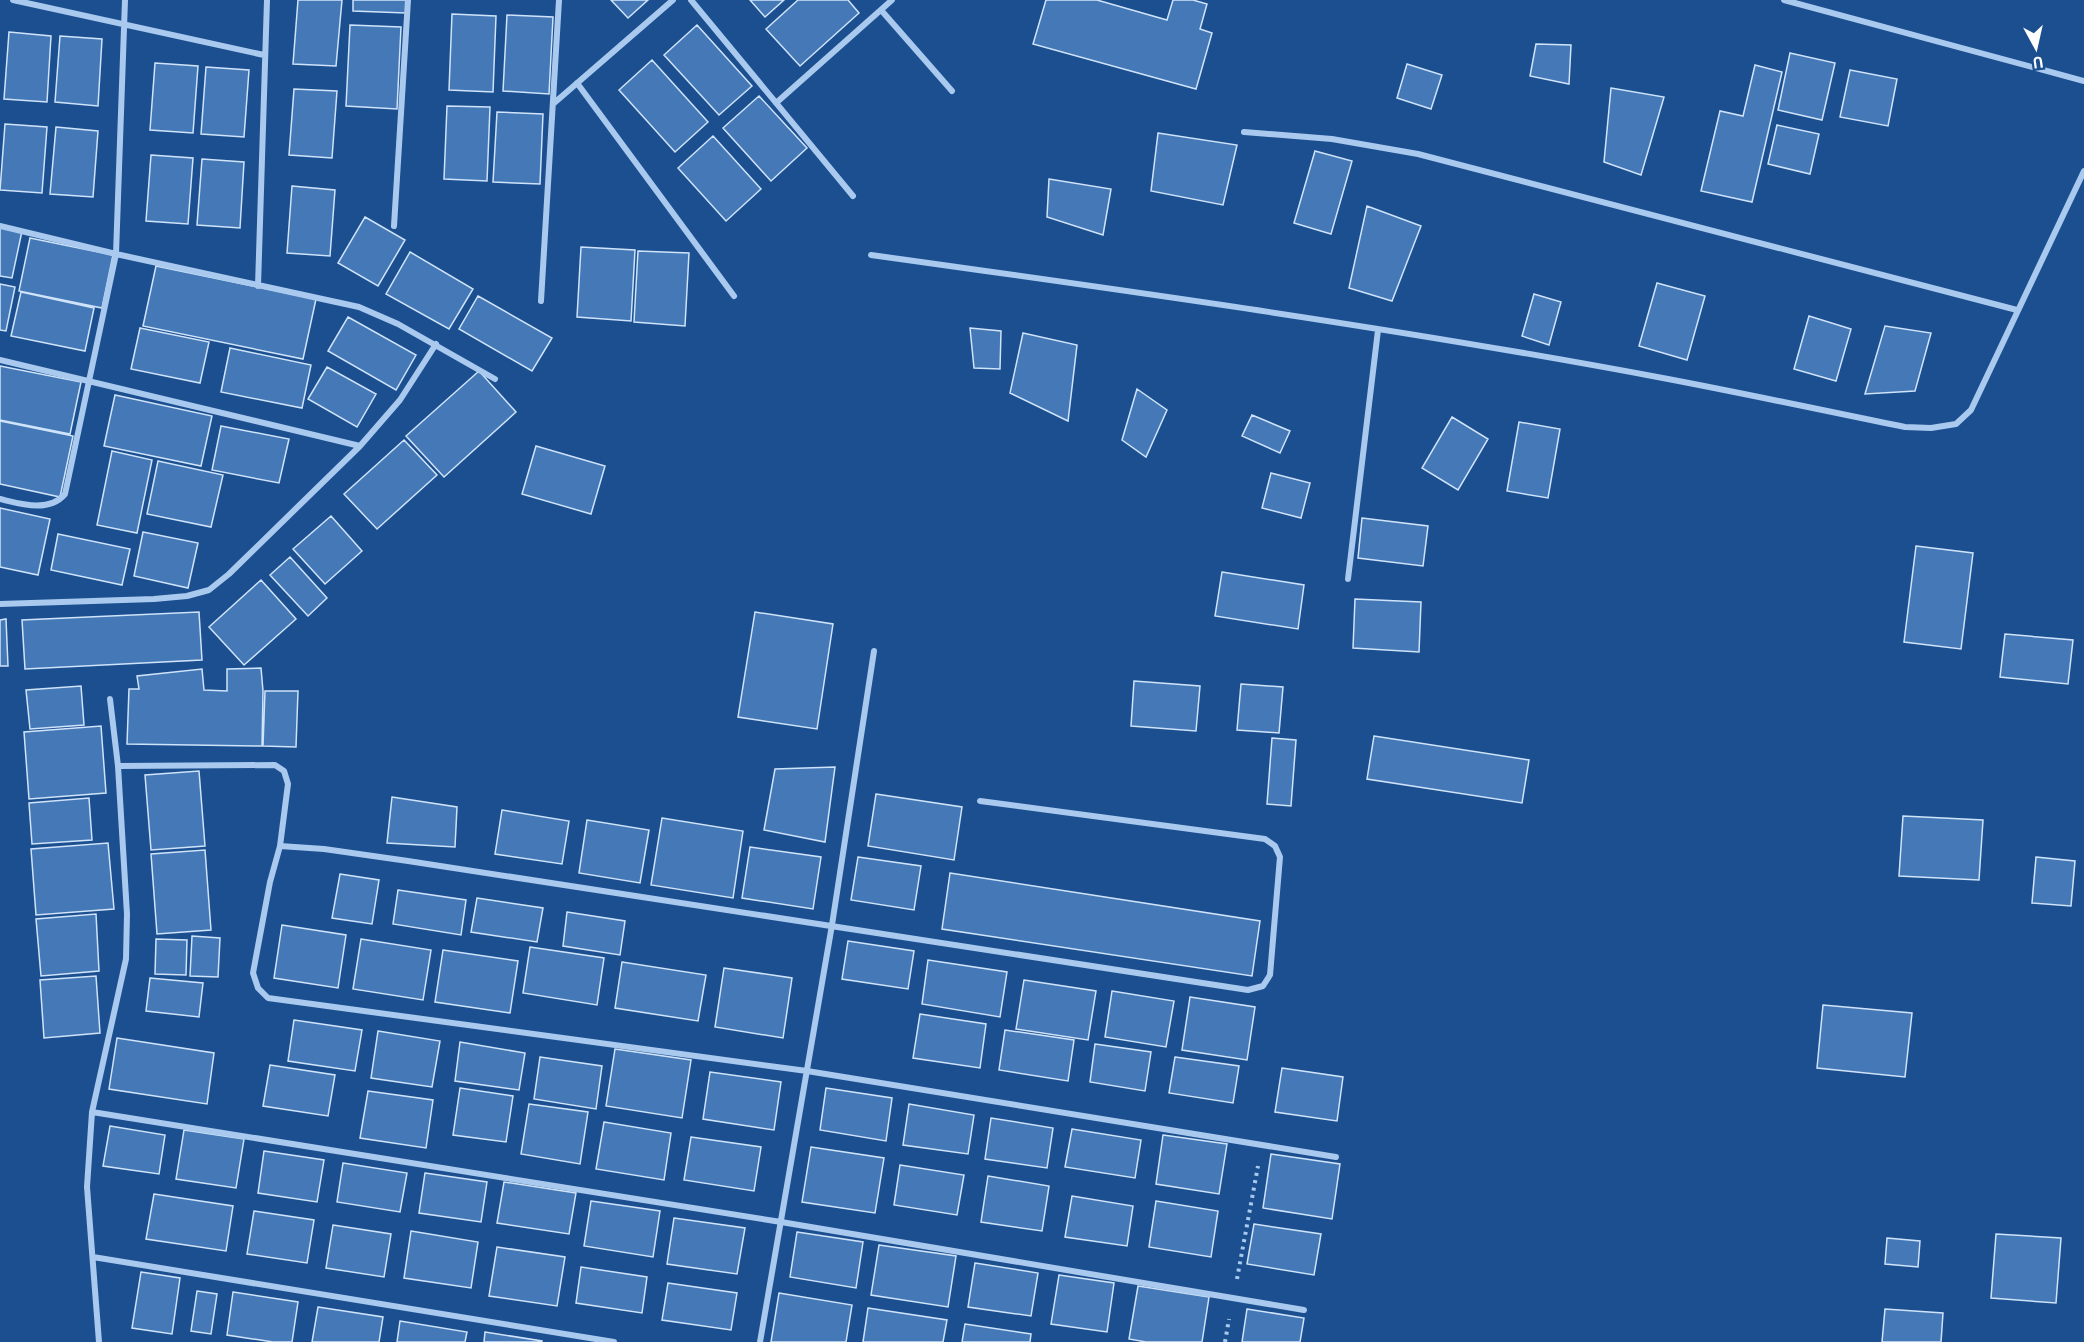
<svg xmlns="http://www.w3.org/2000/svg" width="2084" height="1342" font-family="'PT Sans',sans-serif">
<style>
.building{fill:#4478b7;stroke:#cfe3fa;stroke-width:1.5}
.lines{fill:none;stroke-linecap:round;stroke-linejoin:round}
.path{stroke:#a9c9ee;stroke-width:4;stroke-dasharray:3 4.5;stroke-linecap:butt}
.minor{stroke:#a9c9ee;stroke-width:6}
</style>
<rect width="100%" height="100%" fill="#1b4f8f"/>
<path class="building" d="M298 0H342L336 66 293 64Z
M353 0H407L406 13 353 11Z
M611 0H648L628 18Z
M750 0H784L765 17Z
M798 0H848L859 13 800 66 766 29Z
M1046 0H1097L1167 20 1173 0H1193L1207 4 1200 29 1212 33 1196 89 1033 44Z
M452 14 496 16 493 92 449 90Z
M507 15 553 17 549 94 503 91Z
M350 25 401 27 397 109 346 106Z
M697 25 752 86 719 115 664 55Z
M9 32 51 36 47 102 4 99Z
M60 36 102 39 98 106 55 102Z
M1536 44 1571 45 1569 84 1530 76Z
M1790 53 1835 63 1822 120 1778 110Z
M652 60 708 122 675 152 619 90Z
M155 63 198 66 193 133 150 130Z
M1407 64 1442 75 1431 109 1397 98Z
M1755 65 1782 72 1752 202 1701 191 1720 111 1743 116Z
M206 67 249 70 244 137 201 134Z
M1850 70 1897 79 1888 126 1840 117Z
M1611 88 1664 97 1641 175 1604 162Z
M294 89 337 91 332 158 289 155Z
M759 96 807 148 771 181 723 128Z
M447 106 490 107 487 181 444 179Z
M497 112 543 114 540 184 493 182Z
M5 124 47 127 42 193 0 190Z
M1777 125 1819 134 1810 174 1768 164Z
M56 127 98 131 93 197 50 194Z
M1158 133 1237 145 1223 205 1151 191Z
M713 136 761 189 726 221 678 168Z
M1315 151 1352 161 1331 234 1294 223Z
M151 155 193 158 188 224 146 221Z
M202 159 244 162 240 228 197 225Z
M1049 179 1111 189 1103 235 1047 217Z
M292 186 335 190 330 256 287 253Z
M1367 206 1421 226 1392 301 1349 288Z
M365 217 405 240 378 286 338 263Z
M0 227 22 231 12 278 0 276Z
M30 238 113 255 102 308 19 291Z
M581 247 635 250 631 321 577 317Z
M638 251 689 253 685 326 634 322Z
M410 252 473 289 449 329 386 294Z
M156 266 316 299 303 359 143 326Z
M1657 283 1705 296 1687 360 1639 346Z
M0 284 15 287 6 331 0 330Z
M21 292 94 308 85 351 11 336Z
M1534 294 1561 302 1549 345 1522 336Z
M478 296 552 338 532 371 459 329Z
M1809 316 1851 329 1836 381 1794 369Z
M348 317 416 355 396 390 328 351Z
M1885 326 1931 333 1915 391 1865 394Z
M140 328 209 342 200 383 131 369Z
M970 328 1001 331 1000 369 974 368Z
M1023 333 1077 345 1068 421 1010 393Z
M230 348 311 365 302 408 221 392Z
M0 366 81 382 70 434 0 420Z
M327 367 376 394 357 427 308 399Z
M479 371 516 412 444 477 406 436Z
M1137 389 1167 410 1146 457 1122 440Z
M115 395 212 416 201 466 104 446Z
M1252 415 1290 431 1280 453 1242 436Z
M1452 417 1488 439 1458 490 1422 468Z
M0 421 73 436 60 497 0 484Z
M1519 422 1560 429 1548 498 1507 491Z
M221 426 289 439 279 483 212 470Z
M404 440 437 475 377 529 344 494Z
M536 446 605 466 591 514 522 494Z
M112 451 152 460 137 533 97 525Z
M158 461 223 475 211 527 147 514Z
M1271 473 1310 483 1301 518 1262 508Z
M0 508 50 519 38 575 0 567Z
M331 516 362 551 325 584 293 549Z
M1362 518 1428 526 1423 566 1358 558Z
M143 532 198 543 188 588 134 576Z
M58 534 130 549 122 585 51 570Z
M1916 546 1973 553 1961 649 1904 642Z
M290 557 327 598 308 616 270 575Z
M1222 572 1304 585 1298 629 1215 616Z
M261 580 296 619 244 665 209 627Z
M1355 599 1421 602 1419 652 1353 648Z
M199 612 202 660 25 669 22 620Z
M755 612 833 624 817 729 738 717Z
M6 619 8 666H0V620Z
M2005 634 2073 640 2068 684 2000 677Z
M261 668 263 691 262 746 127 744 129 689H139L137 676 202 669 204 690 227 691V669Z
M1134 681 1200 686 1196 731 1131 726Z
M1241 684 1283 687 1279 733 1237 730Z
M81 686 84 725 30 729 26 690Z
M265 691H298L296 747 263 746Z
M101 726 106 793 29 799 24 732Z
M1374 736 1529 760 1522 803 1367 779Z
M1272 738 1296 740 1291 806 1267 804Z
M835 767 825 842 764 830 775 769Z
M199 771 205 846 151 850 145 775Z
M876 794 962 807 954 860 868 846Z
M392 797 457 807 455 847 387 843Z
M89 798 92 840 32 844 29 803Z
M502 810 569 821 562 864 495 854Z
M1903 816 1983 820 1979 880 1899 876Z
M662 818 743 831 733 898 651 885Z
M587 820 649 830 640 883 579 873Z
M108 843 114 909 36 915 31 849Z
M750 847 821 857 813 909 742 898Z
M205 850 211 930 157 934 151 854Z
M858 857 921 866 914 910 851 900Z
M2036 857 2075 861 2071 906 2032 903Z
M950 873 1260 921 1252 976 942 929Z
M340 874 379 880 372 924 332 918Z
M398 890 466 900 461 935 393 924Z
M477 898 543 908 537 942 471 932Z
M567 912 625 921 620 955 563 946Z
M96 914 99 971 41 976 36 919Z
M282 925 346 935 338 988 274 978Z
M192 936 220 938 218 977 190 976Z
M156 939 187 940 186 975 155 974Z
M361 939 431 950 423 1000 353 989Z
M848 941 914 951 908 989 842 979Z
M530 947 604 958 597 1005 523 993Z
M443 950 518 961 510 1013 435 1002Z
M928 960 1007 972 1000 1017 922 1004Z
M622 962 706 975 698 1021 615 1008Z
M724 968 792 978 783 1038 715 1027Z
M96 976 100 1033 44 1038 40 980Z
M150 978 203 983 199 1017 146 1011Z
M1024 980 1096 991 1088 1040 1016 1029Z
M1112 991 1174 1001 1166 1047 1105 1037Z
M1190 997 1255 1007 1247 1060 1182 1050Z
M1823 1005 1912 1013 1905 1077 1817 1068Z
M920 1014 986 1024 980 1068 913 1058Z
M294 1020 362 1030 355 1071 288 1061Z
M1005 1030 1074 1040 1068 1081 999 1070Z
M378 1031 440 1041 432 1087 371 1078Z
M117 1038 214 1053 207 1104 109 1089Z
M460 1042 525 1053 519 1090 455 1081Z
M1095 1044 1151 1052 1145 1091 1090 1082Z
M615 1049 691 1060 682 1118 606 1106Z
M540 1057 602 1066 596 1109 534 1099Z
M1175 1057 1239 1066 1233 1103 1169 1093Z
M270 1065 335 1075 328 1116 263 1106Z
M1282 1068 1343 1077 1337 1121 1275 1112Z
M710 1072 781 1082 774 1130 703 1119Z
M460 1088 513 1096 506 1142 453 1135Z
M826 1088 892 1098 886 1141 820 1130Z
M368 1091 433 1100 426 1148 360 1138Z
M529 1104 588 1112 580 1164 521 1154Z
M909 1104 974 1115 968 1154 903 1145Z
M991 1118 1053 1128 1047 1168 985 1159Z
M604 1122 671 1133 664 1180 596 1169Z
M110 1126 165 1135 159 1174 103 1166Z
M1072 1129 1141 1140 1135 1178 1065 1167Z
M184 1130 244 1139 236 1188 176 1179Z
M1163 1135 1227 1144 1219 1194 1156 1184Z
M691 1137 761 1147 754 1191 684 1180Z
M811 1147 884 1158 875 1213 802 1202Z
M264 1151 324 1160 317 1202 258 1193Z
M1271 1154 1340 1164 1332 1219 1263 1208Z
M343 1163 407 1173 400 1212 337 1202Z
M900 1165 964 1175 957 1215 894 1205Z
M425 1173 487 1182 481 1222 419 1213Z
M988 1176 1049 1186 1042 1231 981 1222Z
M504 1182 576 1193 569 1234 497 1223Z
M154 1194 233 1206 226 1251 146 1239Z
M1072 1196 1133 1206 1127 1246 1065 1237Z
M591 1201 660 1211 653 1257 584 1246Z
M1156 1201 1218 1211 1211 1257 1149 1247Z
M254 1211 314 1220 307 1263 247 1254Z
M674 1218 745 1228 737 1274 667 1264Z
M1254 1224 1321 1234 1314 1275 1247 1264Z
M333 1225 391 1234 384 1277 326 1268Z
M411 1231 478 1242 471 1288 404 1278Z
M797 1232 863 1242 856 1288 790 1277Z
M1996 1234 2061 1238 2056 1303 1991 1298Z
M1887 1238 1920 1241 1918 1267 1885 1264Z
M879 1245 956 1256 948 1307 871 1295Z
M497 1247 565 1257 557 1306 489 1296Z
M975 1263 1038 1273 1031 1316 968 1307Z
M581 1267 647 1277 642 1313 576 1303Z
M141 1272 180 1278 172 1334 132 1328Z
M1059 1275 1114 1283 1107 1332 1051 1324Z
M668 1283 737 1293 731 1330 662 1320Z
M1138 1286 1209 1297 1202 1342H1146L1129 1339Z
M197 1291 217 1294 211 1334 191 1331Z
M233 1292 298 1302 292 1342H273L227 1335Z
M779 1293 852 1305 846 1342H771Z
M318 1307 383 1317 379 1342H312Z
M868 1308 947 1320 943 1342H863Z
M1247 1309 1304 1318 1300 1342H1242Z
M1885 1309 1943 1313 1941 1342H1882Z
M400 1321 467 1332 465 1342H397Z
M965 1324 1031 1334 1030 1342H962Z
M485 1332 542 1341V1342H484Z"/>
<g class="lines">
<path class="path" d="M1237 1279 1258 1166
M1225 1342 1229 1319"/>
<path class="minor" d="M13 0 264 55
M691 0 853 196
M1784 0 2084 81
M881 10 952 91
M577 83 734 296
M776 103 892 0
M553 104 673 0
M1244 132 1332 139 1418 154 2017 310
M0 226 116 254 359 307 398 324 495 379
M394 226 408 0
M871 255C1137 292 1403 329 1668 379 1747 394 1826 411 1905 427L1931 428 1956 424 1971 410 2084 171
M258 286 267 0
M541 301 559 0
M0 360 360 446
M0 499C21 504 49 513 65 494L116 254 125 0
M1348 579 1378 330
M0 604 154 599 187 596 209 590 229 574 360 446 400 400 436 344
M118 766 275 765 284 771 288 784 280 846
M980 801 1265 839 1275 846 1280 857 1270 975 1263 986 1248 990 408 861 324 849 280 846 270 882 253 973 258 988 268 998 807 1071 1336 1157
M92 1112 781 1222 1304 1310
M93 1257 614 1342
M99 1342 87 1187 92 1112 126 959 127 914 118 766 110 699
M760 1342 832 925 874 651"/>
</g>
<g transform="translate(2036 48) rotate(172)" stroke="#1b4f8f" stroke-width="4.5" paint-order="stroke">
<path d="M0-4.5L10 22L0 15L-10 22Z" fill="#ffffff"/>
<text y="-9" font-size="16" font-weight="bold" text-anchor="middle" fill="#ffffff">U</text>
</g>
</svg>
